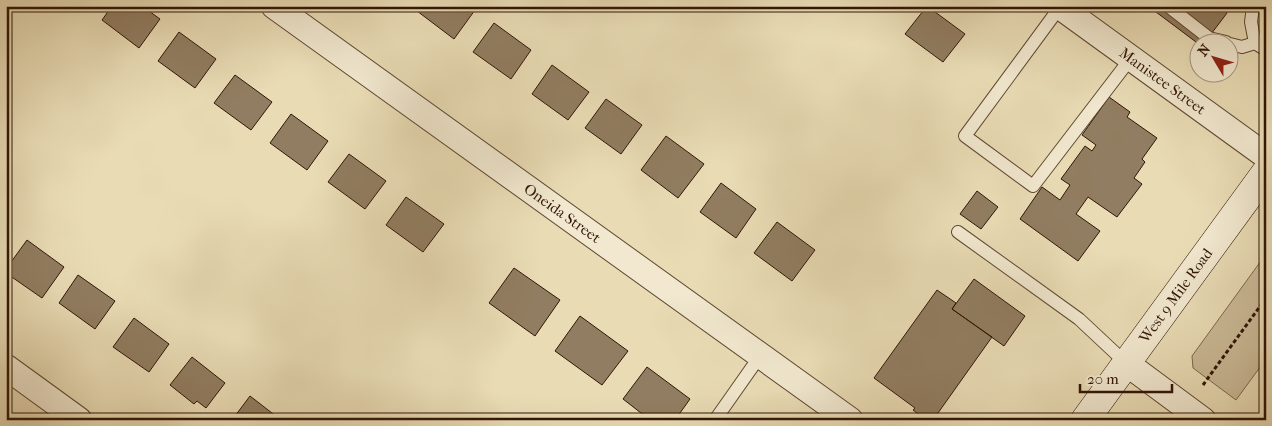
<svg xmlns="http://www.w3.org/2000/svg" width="1272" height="426" font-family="'IM FELL French Canon',serif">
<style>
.green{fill:#caba97;stroke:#7e684f}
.building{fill:#917d61;stroke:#311607}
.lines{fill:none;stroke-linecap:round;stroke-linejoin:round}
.lane-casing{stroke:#5f4832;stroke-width:14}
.street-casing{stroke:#5f4832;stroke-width:27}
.secondary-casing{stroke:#311607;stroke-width:29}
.path{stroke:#311607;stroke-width:3;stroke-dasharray:4 2.5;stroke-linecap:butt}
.lane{stroke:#f1e8cf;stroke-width:12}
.street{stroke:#f1e8cf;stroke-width:25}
.secondary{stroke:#f1e8cf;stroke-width:28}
.labels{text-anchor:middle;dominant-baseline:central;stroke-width:4.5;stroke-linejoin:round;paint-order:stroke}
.street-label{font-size:15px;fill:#311607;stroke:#f1e8cf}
</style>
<rect width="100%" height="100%" fill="#e9dcb5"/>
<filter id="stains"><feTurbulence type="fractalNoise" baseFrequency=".004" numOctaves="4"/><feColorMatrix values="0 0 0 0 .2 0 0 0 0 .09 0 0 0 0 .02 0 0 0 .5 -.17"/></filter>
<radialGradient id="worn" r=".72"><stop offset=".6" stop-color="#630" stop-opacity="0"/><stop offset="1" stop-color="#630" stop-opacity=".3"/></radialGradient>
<path class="green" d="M1266 254V359L1236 400 1193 368 1192 356Z"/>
<path class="building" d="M112 6H142L160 19 139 48 102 20Z
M421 6H470L475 10 454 39 417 11Z
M927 6 965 34 943 62 905 34Z
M1148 6H1217L1227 13 1205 42H1200V45Z
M494 23 531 50 511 79 473 52Z
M179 32 216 59 195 88 158 61Z
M552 65 589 92 568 120 532 94Z
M235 75 272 102 251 130 214 103Z
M1109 97 1130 112 1127 117 1157 138 1142 159 1145 162 1134 178 1142 184 1117 217 1088 197 1076 214 1100 231 1078 261 1020 219 1042 187 1060 200 1070 185 1061 179 1085 146 1092 151 1096 145 1082 135Z
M606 99 642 125 621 154 585 128Z
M291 114 328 141 307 170 270 143Z
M666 136 704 164 678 198 641 170Z
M349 154 386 181 365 209 328 182Z
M721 183 756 209 736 238 700 212Z
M977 191 998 207 981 229 960 214Z
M406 197 444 224 423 252 386 225Z
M777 222 815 250 792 281 754 253Z
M27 240 64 267 42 298 6 273V269Z
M514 268 560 300 535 336 489 303Z
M78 275 115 301 95 329 59 303Z
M974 279 1025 316 1004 346 952 309Z
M937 290 956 303 952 309 992 337 933 420H926L913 410 915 408 874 378Z
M580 316 628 351 602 385 555 351Z
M134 318 169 344 149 372 113 347Z
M192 357 225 383 206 408 197 401 194 404 170 385Z
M647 367 690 399 675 420H650L623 399Z
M250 396 281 420H232Z"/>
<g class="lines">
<defs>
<path id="lane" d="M1168 6 1209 38 1226 42
M1253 6 1251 22 1255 43 1266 50
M1060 7 965 136 1033 186 1131 58
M1230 44 1242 47 1255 43
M958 232 1079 319 1126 363
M715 420 760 356"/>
<g id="street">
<path id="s1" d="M274 6 850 420"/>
<path id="s2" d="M1059 6 1266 156"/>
<path d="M1126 363 1203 420"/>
<path d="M6 367 79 420"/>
</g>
<g id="secondary">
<path id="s3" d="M1085 420 1266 172"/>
</g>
</defs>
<use href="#lane" class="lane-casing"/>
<use href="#street" class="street-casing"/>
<use href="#secondary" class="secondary-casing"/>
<path class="path" d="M1203 385 1266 298"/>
<use href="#lane" class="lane"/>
<use href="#street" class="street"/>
<use href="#secondary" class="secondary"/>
</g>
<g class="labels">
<g class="street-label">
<text stroke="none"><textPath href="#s2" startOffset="128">Manistee Street</textPath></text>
<text stroke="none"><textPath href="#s1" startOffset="355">Oneida Street</textPath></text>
<text stroke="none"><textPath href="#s3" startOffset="154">West 9 Mile Road</textPath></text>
</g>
</g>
<rect width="1272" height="426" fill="none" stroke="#e9dcb5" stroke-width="25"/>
<rect x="8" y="8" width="1257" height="411" fill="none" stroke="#311607" stroke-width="2.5"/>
<rect x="12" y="12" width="1247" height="401" fill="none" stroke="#311607"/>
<g transform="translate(1214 58) rotate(308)"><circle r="24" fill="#f1e8cf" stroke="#a4947f"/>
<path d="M0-4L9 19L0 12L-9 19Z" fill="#8f2418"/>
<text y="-8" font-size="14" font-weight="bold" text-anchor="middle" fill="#311607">N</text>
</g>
<path d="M1080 384v8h92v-8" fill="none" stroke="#311607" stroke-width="2.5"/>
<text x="1087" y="384" font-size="15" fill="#311607" stroke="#f1e8cf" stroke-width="4" paint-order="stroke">20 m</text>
<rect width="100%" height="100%" filter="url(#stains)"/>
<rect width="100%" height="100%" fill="url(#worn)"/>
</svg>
